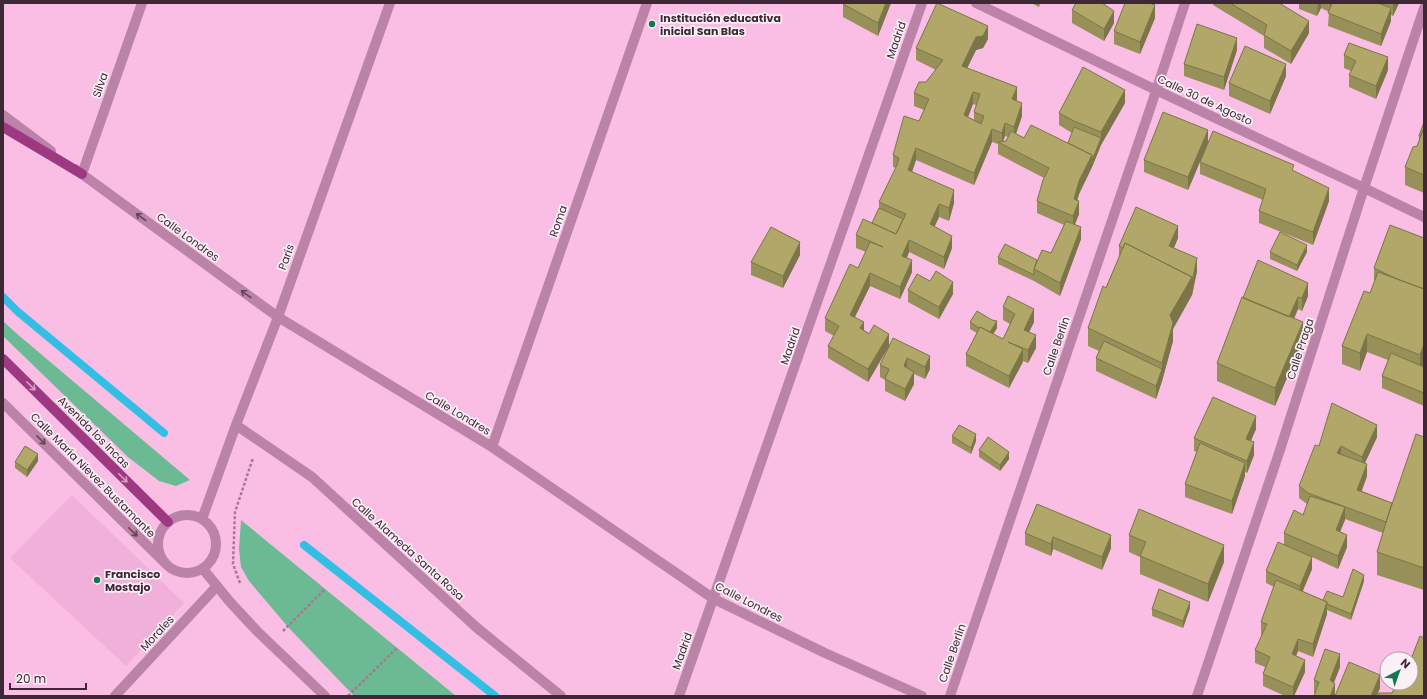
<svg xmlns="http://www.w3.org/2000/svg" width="1427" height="699" font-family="Poppins,sans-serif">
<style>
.built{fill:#f1b0da}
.green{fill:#6cba93}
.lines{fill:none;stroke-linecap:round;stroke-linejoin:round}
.stream{stroke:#33bee4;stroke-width:8}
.path{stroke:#a47994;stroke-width:2.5;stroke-dasharray:3 2;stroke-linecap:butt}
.minor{stroke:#bb83a7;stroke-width:10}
.major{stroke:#9e3981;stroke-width:10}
.wall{fill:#979059;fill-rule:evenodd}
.shaded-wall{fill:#7b7549}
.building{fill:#b0a768;stroke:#7b7549;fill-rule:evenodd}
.oneway{stroke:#644358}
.oneway2{stroke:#d29ec2}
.poi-dot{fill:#127851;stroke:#fcf0f7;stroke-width:1.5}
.labels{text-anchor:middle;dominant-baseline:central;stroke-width:3.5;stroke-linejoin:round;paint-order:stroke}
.poi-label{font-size:11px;font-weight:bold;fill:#3e2736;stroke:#fcf0f7;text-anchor:start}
.street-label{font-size:11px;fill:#3e2736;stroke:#fcf0f7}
</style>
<rect width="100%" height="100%" fill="#fabee4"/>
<path class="built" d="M72 495 184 603 126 666 10 558Z"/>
<path class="green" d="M3 321 16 333 190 480 176 486 159 481 128 457 3 336Z
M241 520 456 696H354L288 627 249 581 241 567 239 549Z"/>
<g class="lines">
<path class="stream" d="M3 297 17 311 164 433
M304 545 495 696"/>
<path class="path" d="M240 583 233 564 235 512 253 458
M283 631 325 589
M348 696 397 648"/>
<path class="minor" d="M976 3 1156 90 1364 188 1424 217
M3 115 51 151
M75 169 278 317 492 447 714 599 825 653 922 696
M82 174 142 3
M3 403 166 564
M236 425 312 477 476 627 561 696
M492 447 647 3
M158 544a29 29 0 1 1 58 0a29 29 0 1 1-58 0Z
M202 519 236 425 278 317 390 3
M203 569 230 602 257 631 325 696
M115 696 217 586
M679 696 922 3
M950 696 1150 109 1185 3
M1197 696 1279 453 1364 188 1424 8"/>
<path class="major" d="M3 127 82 174
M3 359 168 522"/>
</g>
<path class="wall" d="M891 3 878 36 843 17V4Z
M1031 3H1041L1039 7Z
M1213 3H1279L1309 33 1291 64 1264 48V36L1213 5Z
M1299 3H1399L1393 16 1391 15V21L1381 46 1328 26 1329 12 1321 8 1317 16 1299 9Z
M1072 10 1114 23 1104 41 1072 23Z
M1155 18 1140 54 1114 44V31Z
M988 39 983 48 976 50 967 68 1017 99 1016 101 1022 116 1016 134 1024 138 1068 143 1072 133 1059 125V113L1125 103 1101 145 1092 167 1079 194 1077 201 1079 214 1075 224 1081 239 1060 296 1034 281 998 264V257L1037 260 1051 253 1064 225 1037 213V201L1044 178 998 154V144L992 142 974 185 916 160 912 172 954 203 949 221 939 217 934 227 952 248 944 269 909 252 907 258 912 272 900 299 870 286 855 317 864 330 889 346 868 382 828 358V346L834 336 825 331V318L858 268 866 252 856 248V235L872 223 879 208V202L896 168 893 167V155L919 121 924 110 914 106V93L926 82 936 70 916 60V48ZM973 104 976 105 974 112V120L968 117ZM1005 136 1008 137 1006 141H1003Z
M1237 50 1224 90 1184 76V64Z
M1344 55 1388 70 1376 99 1349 87V75L1351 71 1344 68Z
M1286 76 1270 114 1229 96V83Z
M1424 122V193L1405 185V167L1417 146 1419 142V136Z
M1208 143 1188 190 1144 172V160Z
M1200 162 1329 201 1313 245 1259 223V211L1263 200 1200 174Z
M1390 225 1422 366 1424 367V406L1382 388V376L1388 360 1367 352 1360 371 1342 364V346L1370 293 1375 281H1374V268Z
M1178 238 1174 248 1197 271 1192 295 1173 329V341L1162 381 1156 399 1096 371V358L1099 351 1088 346V328L1119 257V246Z
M1270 252H1307L1297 271 1270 259Z
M800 255 783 288 751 275V262Z
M908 290 953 294 939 319 908 302Z
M1308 296 1302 311 1298 309 1294 319 1303 340 1275 406 1217 381V363L1243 298Z
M1003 307 1034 322 1029 332 1036 348 1028 363 1023 361 1009 388 966 366V354L977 333 970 329V322L997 328 993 334 1003 339 1010 324 1003 320Z
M893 338 930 369 925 379 914 374V384L905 401 885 391V380L880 377V365Z
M1256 429 1251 441 1254 455 1247 473 1245 472V476L1232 514 1185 497V484L1197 452 1194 451V438Z
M952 436 976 441 971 454 952 443Z
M1377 437 1365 463 1367 476 1362 491 1392 503 1424 437V590L1377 575V552L1383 533 1345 519 1340 532 1347 547 1338 569 1312 557V569L1302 591 1323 600 1343 597 1364 581 1351 620 1327 610V614L1313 657 1298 651 1296 656 1305 672 1294 696H1285L1263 686V674L1265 667 1255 663V650L1262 635H1261V622L1274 587 1266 583V571L1284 545V533L1303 515 1307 504 1299 498V486L1319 446Z
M979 450 1009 459 1000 471 979 457Z
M38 461 27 477 15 468V462Z
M1037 504 1111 548 1102 570 1053 549 1051 556 1025 545V533Z
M1129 535 1224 562 1208 602 1140 574V557L1129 552Z
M1190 608 1183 628 1152 616V609Z
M1340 667 1334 683 1335 696 1314 693V680Z
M1388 683H1411L1392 693 1394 690 1388 686Z"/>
<path class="shaded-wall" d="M886 3H891L878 36V23Z
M1318 3H1321V8L1317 16Z
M1330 3H1333L1330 12Z
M1393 3H1399L1393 16Z
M1155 5V18L1140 54V42Z
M1391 8V21L1381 46V34Z
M1114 11V23L1104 41V29Z
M1309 21V33L1291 64V51Z
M988 26V39L983 48 976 50 962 79V66L976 37Z
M1237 38V50L1224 90V77Z
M1388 57V70L1376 99V86Z
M1286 64V76L1270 114V101Z
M1017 87V99L1012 112V99Z
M1125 90V103L1101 145 1092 167 1079 194 1074 212V199L1079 181 1101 138V132Z
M973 92V104L964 127V115Z
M1022 103V116L1014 139V127Z
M1005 123V136L1002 144V133Z
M992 129V142L974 185V173Z
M1208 130V143L1188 190V177Z
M916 148V160L908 183V170Z
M1329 188V201L1313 245V232Z
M954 190V203L949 221V208Z
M1079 201V214L1073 229V216Z
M939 204V217L930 237V224Z
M1178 226V238L1169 259V246Z
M1081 227V239L1060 296V283Z
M952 236V248L944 269V257Z
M909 240V252L902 268V256Z
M800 242V255L783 288V276Z
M1307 245V252L1297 271V265Z
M1197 258V271L1192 295 1173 329V341L1162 381 1156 399V386L1162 369V363L1170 315Z
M912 260V272L900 299V287Z
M870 273V286L850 327V315Z
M953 282V294L939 319V307Z
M1308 283V296L1302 311V298Z
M1298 297V309L1287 334V321Z
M1034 309V322L1024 342V330Z
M997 321V328L989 341V334Z
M864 322V335L860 328Z
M1303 322V340L1275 406V388Z
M889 334V346L868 382V369Z
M1367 334V352L1360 371V353Z
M1036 335V348L1028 363V350Z
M1424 344V362L1420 373V355Z
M1023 349V362L1009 388V376Z
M930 356V369L925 379V367Z
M907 358V371L904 366Z
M914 372V384L905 401V389Z
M1256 416V429L1246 451V439Z
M1377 425V437L1362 469V457Z
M976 434V441L971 454V448Z
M1254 442V455L1247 473V461Z
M1341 446V459L1337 453Z
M1009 452V459L1000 471V465Z
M38 454V461L27 477V470Z
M1245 463V476L1232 514V501Z
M1367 464V476L1357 502V490Z
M1345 507V520L1336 542V530Z
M1111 535V548L1102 570V557Z
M1347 535V547L1338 569V556Z
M1053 537V549L1051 556V544Z
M1224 545V562L1208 602V584Z
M1312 557V569L1300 598V586Z
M1364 575V581L1351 620V614Z
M1190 602V608L1183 628V621Z
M1327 602V614L1313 657V644Z
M1298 639V651L1292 666V654Z
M1340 654V667L1330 692V680Z
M1305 660V672L1294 696H1293V687Z
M1380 675V688L1377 696H1371Z
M1335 684V696H1330Z"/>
<path class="building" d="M843 3H886L878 23 843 4Z
M937 3 988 26 983 36 976 37 962 66 1017 87 1012 99 1022 103 1014 127 1005 123 1002 133 992 129 974 173 916 148 908 170 954 190 949 208 939 204 930 224 952 236 944 257 909 240 902 256 912 260 900 287 870 273 850 315 864 322 860 328 869 334 874 325 889 334 868 369 828 346 839 326 825 318 850 264 858 268 870 242 883 247 856 235 863 219 896 234 906 214 879 202 897 165 899 158 893 155 904 116 919 121 929 99 914 93 919 82H926L943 60 916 48ZM973 92 980 94 974 112 984 116 981 124 964 115Z
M1076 3H1102L1114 11 1104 29 1072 10Z
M1125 3H1149L1155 5 1140 42 1114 31Z
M1230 3H1279L1309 21 1291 51 1264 35 1267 25Z
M1332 3H1378L1391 8 1381 34 1328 13Z
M1197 24 1237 38 1224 77 1184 64Z
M1349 43 1388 57 1376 86 1349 75 1356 61 1344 55Z
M1245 46 1286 64 1270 101 1229 83Z
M1083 67 1125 90 1101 132 1074 121 1059 113Z
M1163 112 1208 130 1188 177 1144 160Z
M1424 122V130H1423L1421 135 1419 136Z
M1031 125 1092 155 1079 181 1074 199 1079 201 1073 216 1037 201 1043 180 1049 168 998 142 1006 141 1011 131 1024 138Z
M1074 127 1101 138 1092 161V155L1068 143Z
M1423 130H1424V175L1405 167 1413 147 1417 146Z
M1213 131 1294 165 1292 170 1329 188 1313 232 1259 211 1266 189 1200 162Z
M1136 207 1178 226 1169 246 1197 258 1192 282V277L1125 243 1123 248 1119 246Z
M879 208 903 219 896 234 872 223Z
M1066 221 1081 227 1060 283 1034 269 1042 250 1051 253Z
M1390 225 1424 238V289L1397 279 1374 268Z
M771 227 800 242 783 276 751 262Z
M1280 232 1307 245 1297 265 1270 252Z
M1125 243 1192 277 1170 315 1173 323 1162 363 1088 328 1103 286 1106 288Z
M1005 244 1037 260 1034 269V275L998 257Z
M1258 260 1308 283 1302 298 1298 297 1289 317 1243 298Z
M936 271 953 282 939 307 908 290 917 274 930 281Z
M1378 272 1424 289V344L1420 355 1367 334 1360 353 1342 346 1364 291 1370 293Z
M1008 296 1034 309 1024 330 1036 335 1028 350 1008 342 1023 349 1009 376 966 354 980 327 1003 339 1015 314 1003 307Z
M1242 297 1303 322 1275 388 1217 363Z
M977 311 992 320 997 321 990 332 980 327 979 328 970 322Z
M893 338 930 356 925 367 907 358 904 366 914 372 905 389 885 379 889 369 880 365Z
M1104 341 1162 369 1156 386 1096 358Z
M1391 353 1424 367V393L1382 376Z
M1213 397 1256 416 1246 439 1254 442 1247 461 1194 438Z
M1332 403 1377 425 1362 457 1341 446 1337 453 1367 464 1357 490 1392 503 1386 522 1308 493 1299 486 1315 445 1319 446Z
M959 425 976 434 971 448 952 436Z
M1416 434 1424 437V568L1377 552 1389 513Z
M988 437 1009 452 1000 465 979 450Z
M1200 443 1245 463 1232 501 1185 484Z
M25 446 38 454 27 470 15 462Z
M1310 496 1345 507 1336 530 1347 535 1338 556 1284 533 1294 510 1303 515Z
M1037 504 1111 535 1102 557 1053 537 1051 544 1025 533Z
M1139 509 1224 545 1208 584 1140 556 1146 542 1129 535Z
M1278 542 1312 557 1300 586 1266 571Z
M1353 569 1364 575 1351 614 1327 604V602L1323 600 1327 591 1343 597Z
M1276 580 1327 602 1313 644 1298 639 1292 654 1305 660 1293 687 1263 674 1270 657 1255 650 1267 624 1261 622Z
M1159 589 1190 602 1183 621 1152 609Z
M1420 636 1424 638V696H1378L1379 693H1392L1397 683H1411V659Z
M1325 649 1340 654 1330 680 1335 684 1330 696H1314L1319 682 1314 680Z
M1397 655 1402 659H1394Z
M1349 662 1380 675 1371 696H1335Z"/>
<defs><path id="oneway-shaft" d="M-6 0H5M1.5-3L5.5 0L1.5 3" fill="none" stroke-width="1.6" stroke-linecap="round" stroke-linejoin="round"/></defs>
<g class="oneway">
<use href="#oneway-shaft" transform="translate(141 217) rotate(-144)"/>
<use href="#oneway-shaft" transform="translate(246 294) rotate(-144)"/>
<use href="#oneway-shaft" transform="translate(41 440) rotate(45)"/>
<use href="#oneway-shaft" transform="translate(133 532) rotate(45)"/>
</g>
<g class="oneway2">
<use href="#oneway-shaft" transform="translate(31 386) rotate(45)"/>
<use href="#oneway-shaft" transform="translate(123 478) rotate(45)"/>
</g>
<g class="poi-dot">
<circle cx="652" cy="24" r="4"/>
<circle cx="97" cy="580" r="4"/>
</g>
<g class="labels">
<g class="poi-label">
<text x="660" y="18">Institución educativa<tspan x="660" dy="13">inicial San Blas</tspan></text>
<text x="105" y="574">Francisco<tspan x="105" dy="13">Mostajo</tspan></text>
</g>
<g class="street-label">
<text transform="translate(896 40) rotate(-71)">Madrid</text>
<text transform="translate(100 85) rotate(-71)">Silva</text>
<text transform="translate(1205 100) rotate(25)">Calle 30 de Agosto</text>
<text transform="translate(558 221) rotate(-71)">Roma</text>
<text transform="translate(188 237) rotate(36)">Calle Londres</text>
<text transform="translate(286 257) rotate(-70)">París</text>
<text transform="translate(790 346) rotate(-71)">Madrid</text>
<text transform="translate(1056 346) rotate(-71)">Calle Berlín</text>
<text transform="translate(1300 349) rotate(-72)">Calle Praga</text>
<text transform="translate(458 413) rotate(31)">Calle Londres</text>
<text transform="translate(94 432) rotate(45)">Avenida los Incas</text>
<text transform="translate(93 475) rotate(45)">Calle María Nievez Bustamante</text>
<text transform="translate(408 549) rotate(42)">Calle Alameda Santa Rosa</text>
<text transform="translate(749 602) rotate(27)">Calle Londres</text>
<text transform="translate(157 633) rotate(-47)">Morales</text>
<text transform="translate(682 651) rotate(-70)">Madrid</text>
<text transform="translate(952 653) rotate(-71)">Calle Berlín</text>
</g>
</g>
<rect width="1427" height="699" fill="none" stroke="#3e2736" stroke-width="8"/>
<g transform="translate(1399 671) rotate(41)"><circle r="19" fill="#fcf0f7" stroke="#b0a0aa"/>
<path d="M0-3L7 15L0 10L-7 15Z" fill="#127851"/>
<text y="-6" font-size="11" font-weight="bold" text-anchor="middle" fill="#3e2736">N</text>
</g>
<path d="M10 683v6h76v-6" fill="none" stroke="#3e2736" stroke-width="2"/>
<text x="16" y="683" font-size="12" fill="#3e2736" stroke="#fcf0f7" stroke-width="3" paint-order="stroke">20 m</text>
</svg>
